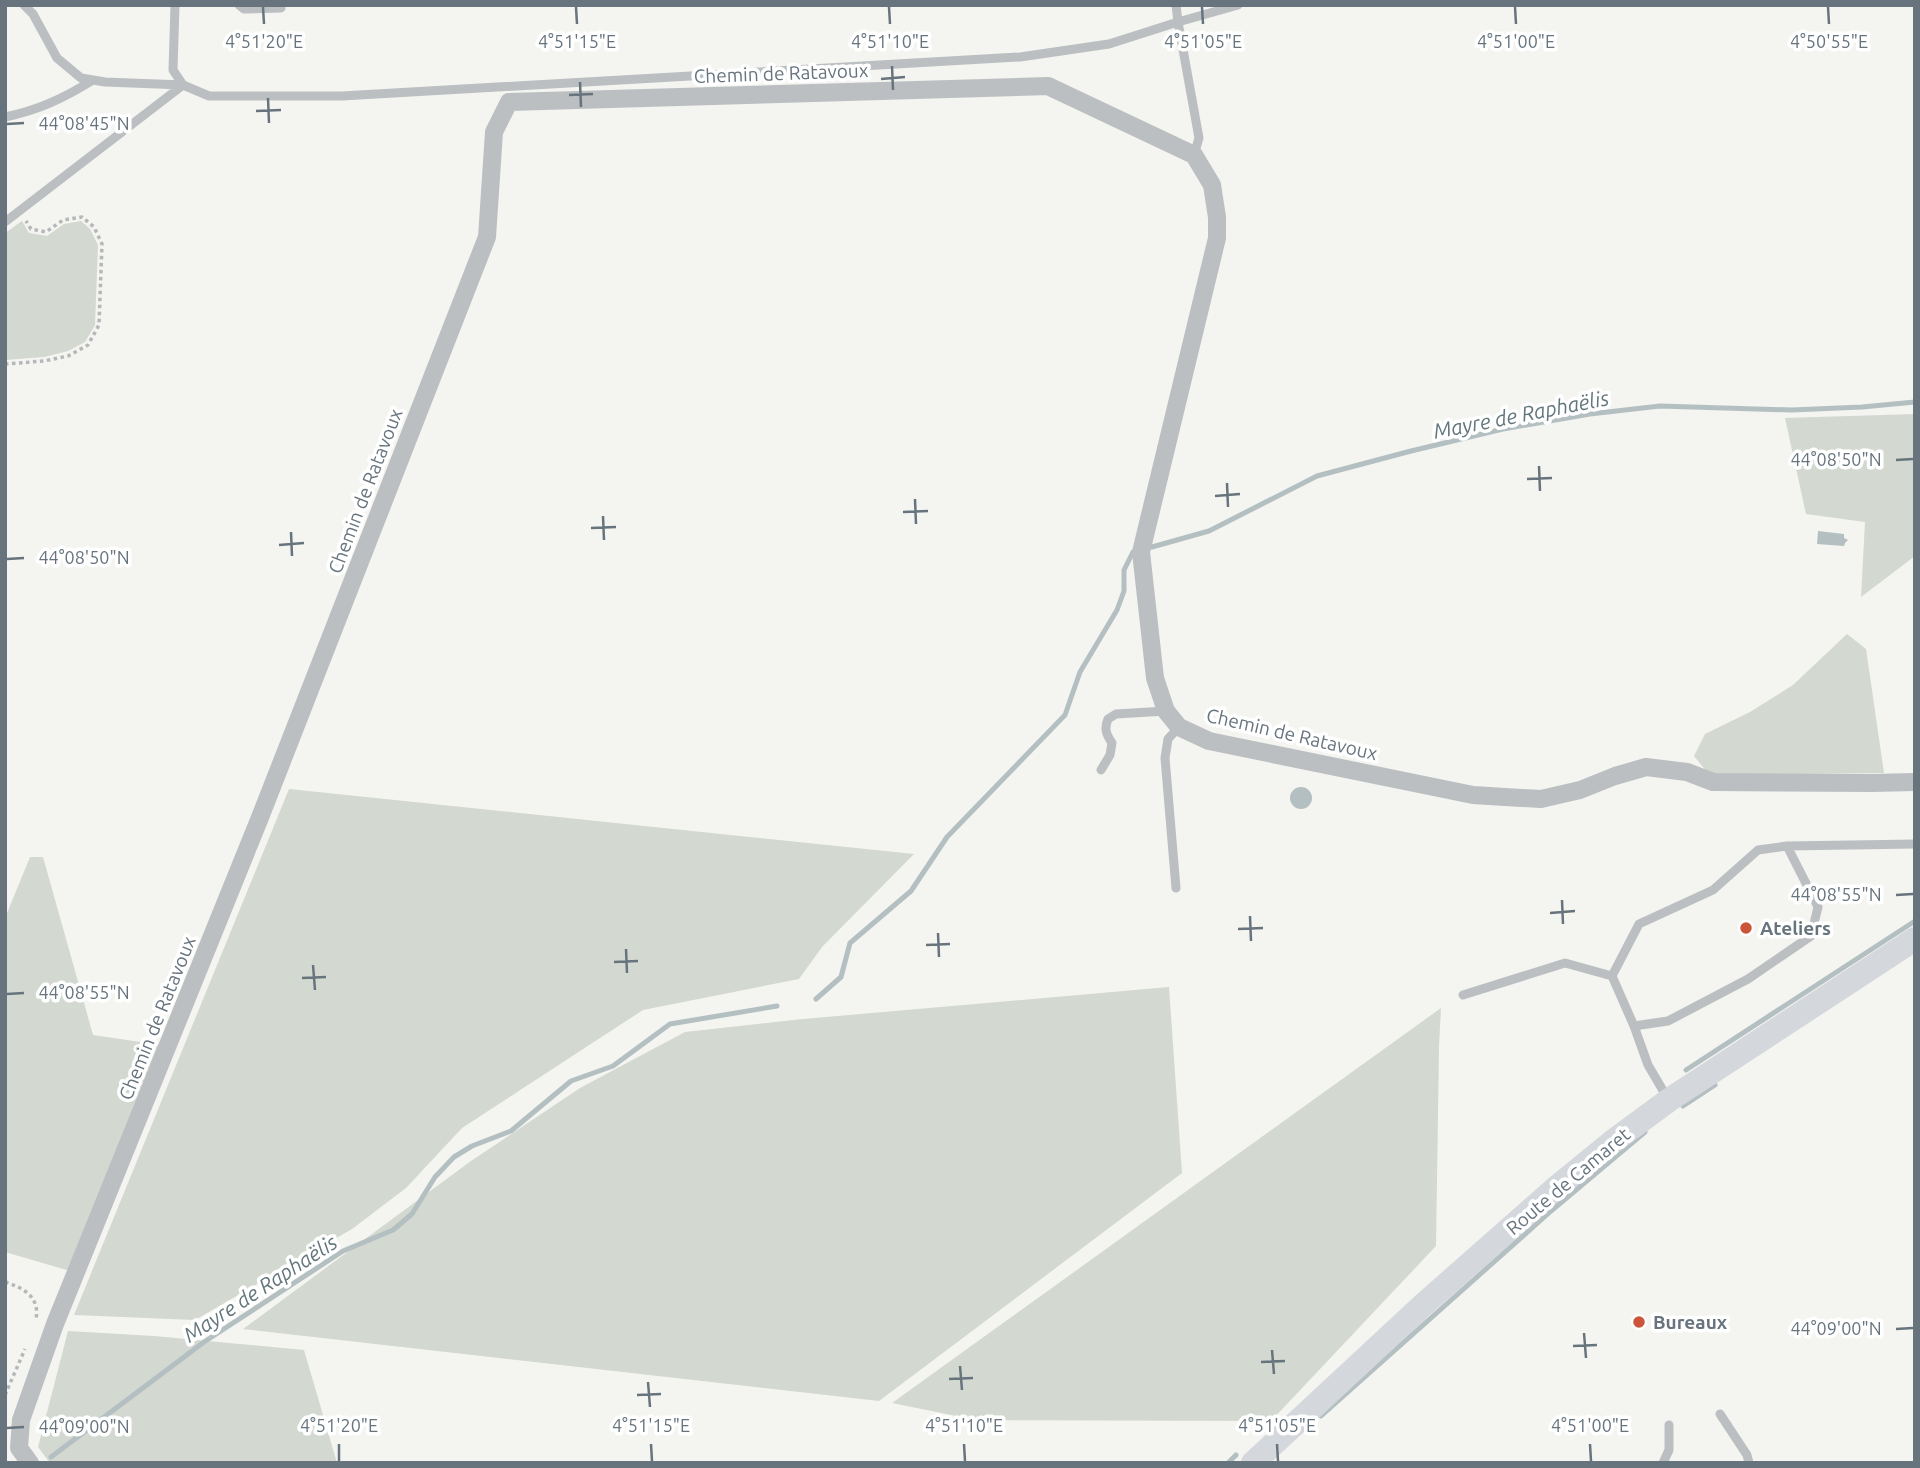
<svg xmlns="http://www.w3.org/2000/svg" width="1920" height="1468" font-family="Ubuntu,sans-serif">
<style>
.green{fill:#d3d8d0}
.water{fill:#b4bfc2}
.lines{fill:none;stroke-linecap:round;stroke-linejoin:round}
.stream{stroke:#b4bfc2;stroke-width:5}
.path{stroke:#b5b8ba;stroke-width:3.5;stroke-dasharray:3.5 3.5;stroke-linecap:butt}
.lane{stroke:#bbbfc2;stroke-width:9}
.street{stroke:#bbbfc2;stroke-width:18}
.secondary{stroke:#d4d7db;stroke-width:24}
.ticks{fill:none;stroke:#67747e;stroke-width:2.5}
.poi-dot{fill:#cc5439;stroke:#fff;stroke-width:2.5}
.labels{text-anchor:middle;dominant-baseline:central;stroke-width:7;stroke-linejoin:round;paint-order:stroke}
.street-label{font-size:19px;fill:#67747e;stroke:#fff}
.poi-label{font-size:19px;font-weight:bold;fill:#67747e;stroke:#fff;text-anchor:start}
.water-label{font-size:21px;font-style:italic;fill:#63767b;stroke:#fff}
.ticks-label{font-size:18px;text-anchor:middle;fill:#67747e;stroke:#fff;stroke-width:7;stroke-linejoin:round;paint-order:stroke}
</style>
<rect width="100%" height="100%" fill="#f4f4f0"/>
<path class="green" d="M22 221 29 233 47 236 64 224 81 221 90 229 98 245 95 325 85 342 68 351 44 357 5 360V233Z
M1915 414V556L1861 597 1865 522 1806 514 1785 418Z
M1847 634 1866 649 1884 773 1716 775 1707 772 1694 756 1705 734 1750 712 1793 685Z
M289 789 914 854 822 947 799 979 643 1010 462 1128 406 1188 352 1229 195 1320 74 1315Z
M30 857H43L93 1035 161 1045 70 1271 5 1252V918Z
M1169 987 1182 1173 879 1401 243 1329 471 1161 580 1088 685 1032 803 1019Z
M1441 1008 1439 1046 1436 1246 1271 1421 976 1420 892 1403Z
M68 1331 154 1336 304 1350 337 1463H50L38 1447Z"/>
<path class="water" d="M1818 531 1844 534V538L1848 540 1845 543 1844 546 1817 544Z
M1290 798a11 11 0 1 1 22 0a11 11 0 1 1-22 0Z"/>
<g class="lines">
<path class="stream" d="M1152 547 1209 531 1317 476 1411 451 1503 429 1590 414 1660 406 1792 410 1862 407 1915 402
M816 999 841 977 850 943 911 891 947 837 1065 715 1080 672 1117 610 1124 591V570L1133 552
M1686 1070 1915 921
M1683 1106 1715 1085
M1321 1416 1551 1211 1645 1132
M51 1457 204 1342 343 1251 393 1230 412 1214 435 1177 454 1157 472 1146 511 1131 571 1081 613 1066 670 1024 777 1006
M1228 1463 1236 1455"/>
<path class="path" d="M5 364 44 361 68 356 88 345 99 325 102 244 94 227 82 217 63 220 46 232 31 229 26 221
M5 1282C24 1288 40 1297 36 1319
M5 1395 25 1349"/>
<path class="lane" d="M24 5 33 14 57 58 81 78 105 82 183 85
M175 5 173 70 183 85 209 96H342L1020 57 1109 44 1178 22 1176 5
M239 5 244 9 281 8
M5 117C39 110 64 98 93 80
M1194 155 1199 138 1178 22 1238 5
M5 222 183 85
M1101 770 1110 755 1112 743C1106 734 1104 729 1108 719L1116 714 1166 711
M1787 846 1915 844
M1176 888 1165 758 1168 739 1179 727
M1463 995 1565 963 1612 976
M1634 1026 1668 1021 1748 979 1811 936 1818 907 1787 846 1758 850 1713 890 1639 924 1612 976 1634 1026 1648 1065 1668 1099
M1720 1414 1747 1455 1749 1463
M1663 1463 1669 1450V1425"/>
<path class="street" d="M30 1463 19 1448 21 1420 55 1324 259 820 487 237 494 132 509 102 1048 86 1194 155 1212 185 1217 217V238L1141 552 1155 678 1166 711 1179 727 1209 741 1473 795 1505 797 1541 799 1580 790 1615 776 1646 767 1687 772 1713 782 1872 783 1915 782"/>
<path class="secondary" d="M1253 1463 1423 1305 1558 1186 1612 1142 1669 1100 1915 939"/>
</g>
<path class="ticks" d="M263 7 264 24M576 7 577 24M889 7 890 24M1202 7 1203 24M1515 7 1516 24M1828 7 1829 24M892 66 893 90M881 79 905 77M580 82 581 107M569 95 593 94M268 98 269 123M256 111 281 110M7 124 24 123M1896 460 1913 459M1539 466 1540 491M1527 479 1552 478M1227 483 1228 507M1215 496 1240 494M915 499 916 524M903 512 928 511M603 516 604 540M591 528 616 527M291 532 292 556M279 545 304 543M7 559 24 558M1896 895 1913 894M1562 900 1563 924M1550 913 1575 911M1250 916 1251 941M1238 929 1263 928M938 933 939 957M926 945 950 944M626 949 627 973M614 962 638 961M313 965 315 990M302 978 326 977M7 994 24 993M1896 1329 1913 1328M1584 1333 1586 1358M1573 1346 1597 1345M1272 1350 1274 1374M1261 1362 1285 1361M960 1366 962 1390M949 1379 973 1378M648 1382 650 1407M637 1395 661 1394M7 1428 24 1427M339 1444V1461M651 1444 652 1461M964 1444 965 1461M1277 1444 1278 1461M1590 1444 1591 1461"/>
<g class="poi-dot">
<circle cx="1746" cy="928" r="7"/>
<circle cx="1639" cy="1322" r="7"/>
</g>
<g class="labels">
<g class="street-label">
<text transform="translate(781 73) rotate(-2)">Chemin de Ratavoux</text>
<text transform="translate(365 491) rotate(-69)">Chemin de Ratavoux</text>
<text transform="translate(1292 734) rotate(13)">Chemin de Ratavoux</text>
<text transform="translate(157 1018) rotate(-68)">Chemin de Ratavoux</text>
<text transform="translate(1568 1181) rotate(-40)">Route de Camaret</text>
</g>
<g class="poi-label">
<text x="1760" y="928">Ateliers</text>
<text x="1653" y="1322">Bureaux</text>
</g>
<g class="water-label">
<text transform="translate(1521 414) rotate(-11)">Mayre de Raphaëlis</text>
<text transform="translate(260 1288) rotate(-33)">Mayre de Raphaëlis</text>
</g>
</g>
<g class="ticks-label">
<text x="264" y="48">4°51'20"E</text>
<text x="577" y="48">4°51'15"E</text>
<text x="890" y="48">4°51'10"E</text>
<text x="1203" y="48">4°51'05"E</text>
<text x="1516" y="48">4°51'00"E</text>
<text x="1829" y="48">4°50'55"E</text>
<text x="84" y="130">44°08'45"N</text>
<text x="1836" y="466">44°08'50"N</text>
<text x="84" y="564">44°08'50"N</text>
<text x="1836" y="901">44°08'55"N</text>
<text x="84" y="999">44°08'55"N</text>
<text x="1836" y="1335">44°09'00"N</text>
<text x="339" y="1432">4°51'20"E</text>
<text x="651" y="1432">4°51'15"E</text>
<text x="964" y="1432">4°51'10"E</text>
<text x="1277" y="1432">4°51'05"E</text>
<text x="1590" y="1432">4°51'00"E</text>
<text x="84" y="1433">44°09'00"N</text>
</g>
<rect width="1920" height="1468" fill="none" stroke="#67747e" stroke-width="14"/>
</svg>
